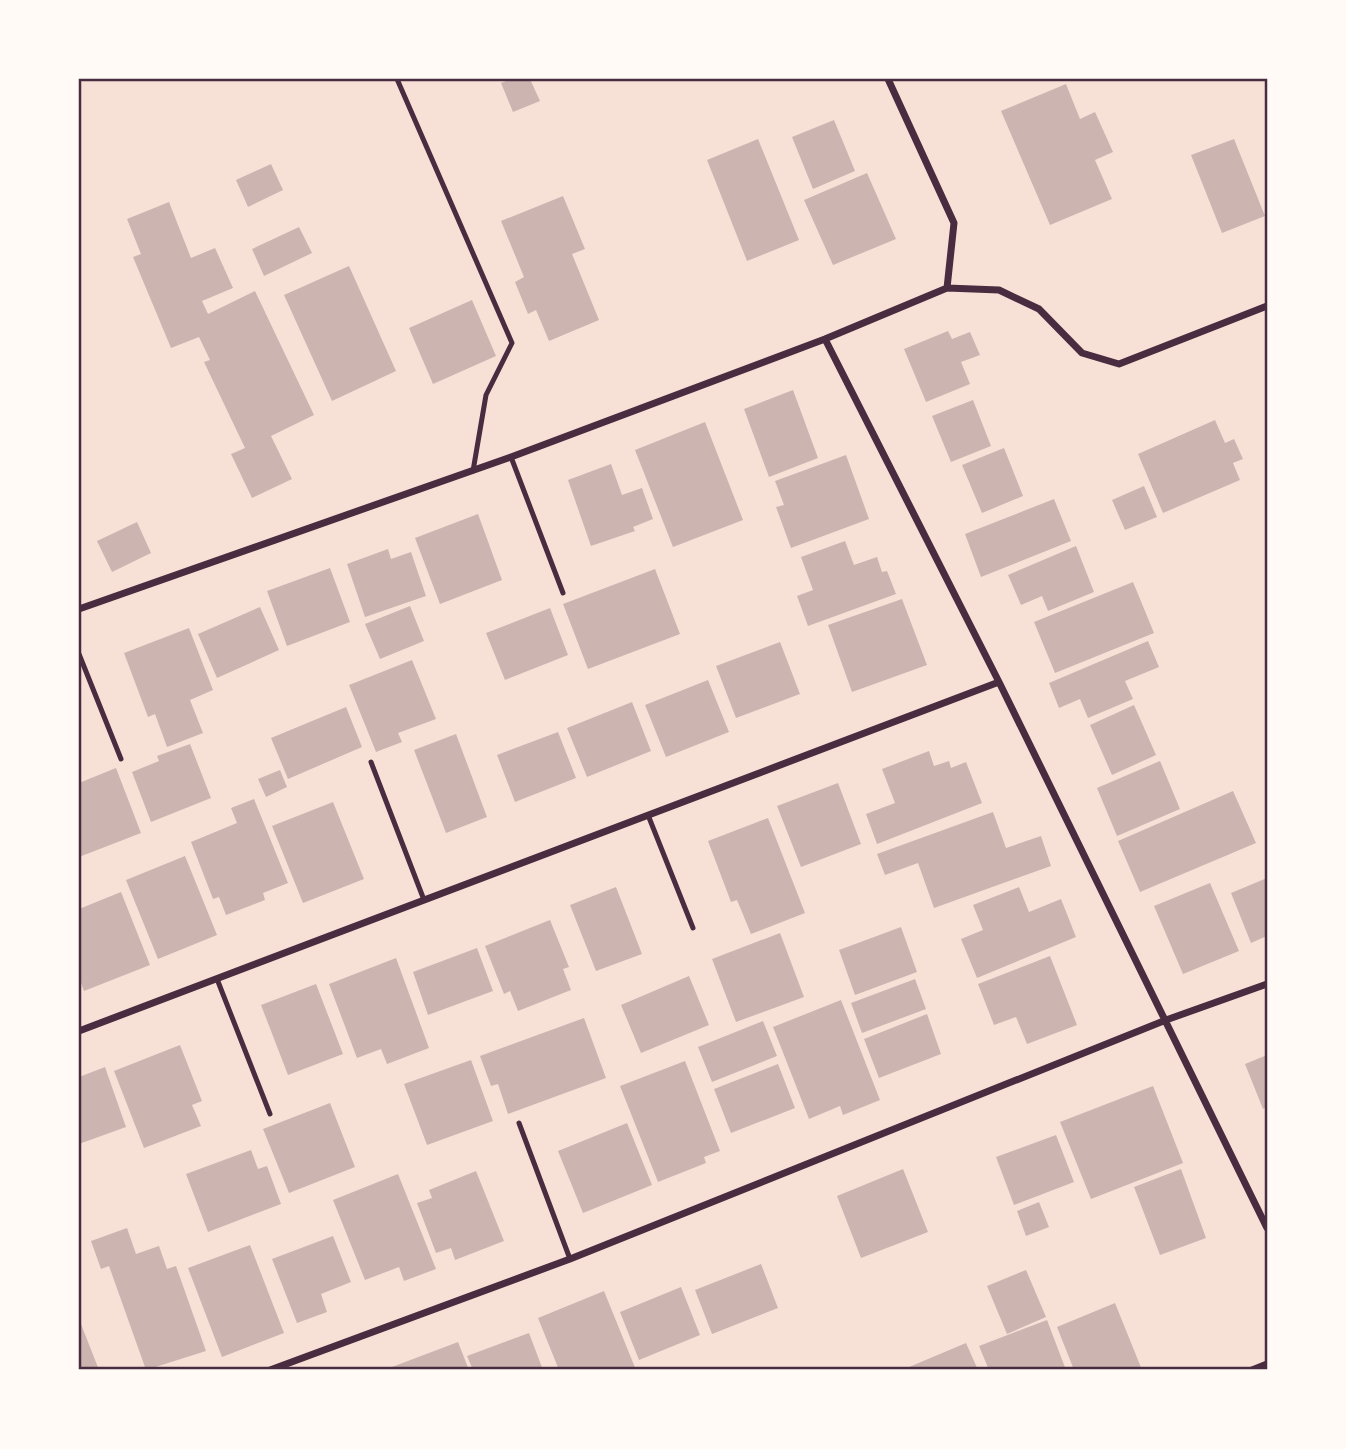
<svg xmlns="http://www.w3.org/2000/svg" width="1346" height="1449" font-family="Raleway,sans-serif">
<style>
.building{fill:#ccb4b1}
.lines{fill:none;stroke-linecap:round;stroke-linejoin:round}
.service{stroke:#4a2c40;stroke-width:5}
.minor{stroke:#4a2c40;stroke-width:7}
.neatline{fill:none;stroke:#4a2c40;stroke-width:2.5}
</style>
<rect width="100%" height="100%" fill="#f7e1d7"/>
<path class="building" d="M511 79H530L540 101 513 112 501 83Z
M1066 84 1080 119 1095 112 1113 152 1095 160 1112 199 1050 225 1001 111Z
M834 120 855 171 813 189 792 137Z
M758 139 799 240 747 261 707 160Z
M1234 139 1265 216 1222 233 1191 155Z
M271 164 283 190 248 207 236 180Z
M867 173 896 239 833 265 804 200Z
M563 196 585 249 572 254 599 320 549 341 536 310 528 314 515 282 524 277 501 221Z
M169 202 191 258 215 248 233 288 202 301 208 314 255 291 314 415 271 436 292 479 252 498 231 454 245 448 204 362 210 360 199 337 171 348 133 257 141 254 127 219Z
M299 227 312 253 264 276 252 249Z
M349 266 396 371 332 401 284 295Z
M472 300 496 356 433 384 409 328Z
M948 331 952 339 970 332 980 355 961 362 970 384 926 402 904 349Z
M793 390 818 458 769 477 744 409Z
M973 400 991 446 951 462 932 416Z
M1215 420 1225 443 1234 439 1243 459 1233 463 1240 480 1163 513 1138 454Z
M705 422 743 520 673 547 635 450Z
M1004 448 1023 496 982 513 962 465Z
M846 455 869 519 791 548 776 507 784 505 775 481Z
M611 464 622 495 642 488 653 519 633 527 635 531 591 546 568 480Z
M1144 486 1157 517 1125 530 1112 500Z
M1054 499 1071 541 981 577 965 534Z
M478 514 502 580 440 604 415 538Z
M137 522 151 553 112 572 97 541Z
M845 541 854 565 877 557 882 572 887 571 896 594 808 626 797 596 813 590 801 557Z
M1076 546 1094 592 1048 611 1042 596 1021 605 1008 575Z
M388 549 391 559 411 552 426 596 365 617 347 564Z
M330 568 350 622 287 646 267 591Z
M655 569 680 634 588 669 563 604Z
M1133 582 1154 633 1055 673 1034 622Z
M902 599 927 665 852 692 828 625Z
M410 606 424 641 380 659 365 624Z
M260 607 279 650 217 678 198 634Z
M550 608 568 655 505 680 486 633Z
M189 628 213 690 190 700 203 733 167 747 155 714 148 717 124 653Z
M1148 641 1159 667 1125 681 1133 699 1088 718 1080 699 1059 708 1049 683Z
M780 642 800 694 736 718 716 666Z
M412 660 436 719 398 733 402 742 376 752 349 685Z
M708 680 729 732 666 757 645 705Z
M632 702 651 751 587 777 567 728Z
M1134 705 1156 755 1112 775 1090 725Z
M346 707 362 747 288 779 271 738Z
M558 732 576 778 515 802 497 755Z
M456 734 487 817 446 833 414 750Z
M190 744 211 798 151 822 132 772 159 761 157 756Z
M929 751 934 766 949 761 951 768 966 762 982 803 877 844 866 814 895 803 882 769Z
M1160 761 1180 809 1117 836 1097 788Z
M116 768 141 833 79 857V783Z
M280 770 287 787 266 797 258 779Z
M838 783 861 844 801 867 777 806Z
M1233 791 1256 843 1140 892 1118 841Z
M254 799 288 883 263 893 265 900 226 915 219 897 213 899 191 842 237 823 231 808Z
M333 802 364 879 303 903 272 826Z
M993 812 1006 848 1041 836 1051 866 934 908 918 863 885 875 877 854Z
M768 818 805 913 751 934 737 900 731 902 708 841Z
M185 856 217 935 158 959 126 880Z
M1267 878V936L1251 943 1231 893Z
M1210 883 1239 951 1183 974 1154 906Z
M616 887 642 954 596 971 570 905Z
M1019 887 1029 912 1061 899 1076 937 977 978 961 939 983 930 973 905Z
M121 892 150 965 84 991 79 977V909Z
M550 920 569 967 563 969 571 990 518 1011 510 991 504 994 485 946Z
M901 927 917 972 855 995 839 950Z
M780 933 804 997 736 1022 712 959Z
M477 948 493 991 428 1015 413 972Z
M1050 956 1077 1025 1027 1044 1016 1017 994 1025 978 984Z
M396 958 429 1048 387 1064 381 1049 357 1058 329 984Z
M689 976 709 1025 641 1053 621 1005Z
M915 979 926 1009 862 1033 851 1003Z
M316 984 343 1054 288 1075 261 1005Z
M841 1000 880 1100 843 1115 840 1106 809 1119 773 1027Z
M927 1014 941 1054 879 1078 864 1039Z
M584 1018 606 1078 508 1114 498 1084 491 1086 480 1056Z
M763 1021 777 1056 712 1082 698 1047Z
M180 1045 202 1101 192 1105 201 1126 144 1148 114 1071Z
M1267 1055V1107L1263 1109 1245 1064Z
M471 1060 493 1121 427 1145 404 1084Z
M685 1061 720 1151 704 1157 706 1163 658 1182 620 1086Z
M778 1064 795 1108 731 1133 714 1089Z
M105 1067 126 1127 79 1144V1077Z
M1153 1086 1183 1163 1091 1199 1060 1122Z
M330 1103 355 1167 289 1193 263 1129Z
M627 1123 652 1185 583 1213 558 1151Z
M1056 1135 1074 1182 1014 1205 996 1157Z
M251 1150 258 1169 267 1166 281 1204 208 1232 186 1174Z
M903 1169 928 1232 861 1258 837 1196Z
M1181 1169 1206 1238 1160 1255 1134 1187Z
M476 1171 504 1241 455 1260 451 1248 436 1253 417 1203 432 1198 429 1190Z
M398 1174 436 1269 404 1281 399 1267 365 1280 333 1200Z
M1039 1202 1049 1227 1026 1236 1017 1211Z
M127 1228 136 1254 159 1246 167 1269 176 1266 206 1351 146 1370 109 1266 101 1269 91 1241Z
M333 1236 351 1282 321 1294 327 1312 297 1323 272 1259Z
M250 1245 284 1333 222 1357 188 1268Z
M761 1264 778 1308 712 1334 695 1290Z
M1026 1270 1046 1317 1007 1334 987 1286Z
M681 1287 700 1335 639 1360 620 1312Z
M604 1291 636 1370H559L538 1318Z
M1115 1303 1142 1370H1074L1057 1327Z
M79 1319 99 1370H79Z
M1047 1320 1066 1370H989L979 1346Z
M529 1333 543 1370H473L467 1356Z
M458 1342 469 1370H393L392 1367Z
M966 1343 978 1370H902Z"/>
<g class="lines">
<path class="service" d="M397 79 512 343 486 395 473 471
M511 457 563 593
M79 654 121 759
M371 762 424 900
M648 815 693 928
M217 979 270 1114
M519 1123 570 1259"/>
<path class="minor" d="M888 79 954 223 947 288
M825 339 999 682 1267 1228
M79 609 511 457 825 339 947 288 999 290 1039 309 1082 353 1119 364 1267 306
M79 1031 999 682
M270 1370 570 1259 1166 1020 1267 984
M1252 1370 1267 1364"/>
</g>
<rect width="1346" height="1449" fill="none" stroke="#fffaf5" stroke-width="161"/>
<rect x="80" y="80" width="1186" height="1288" class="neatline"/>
</svg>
